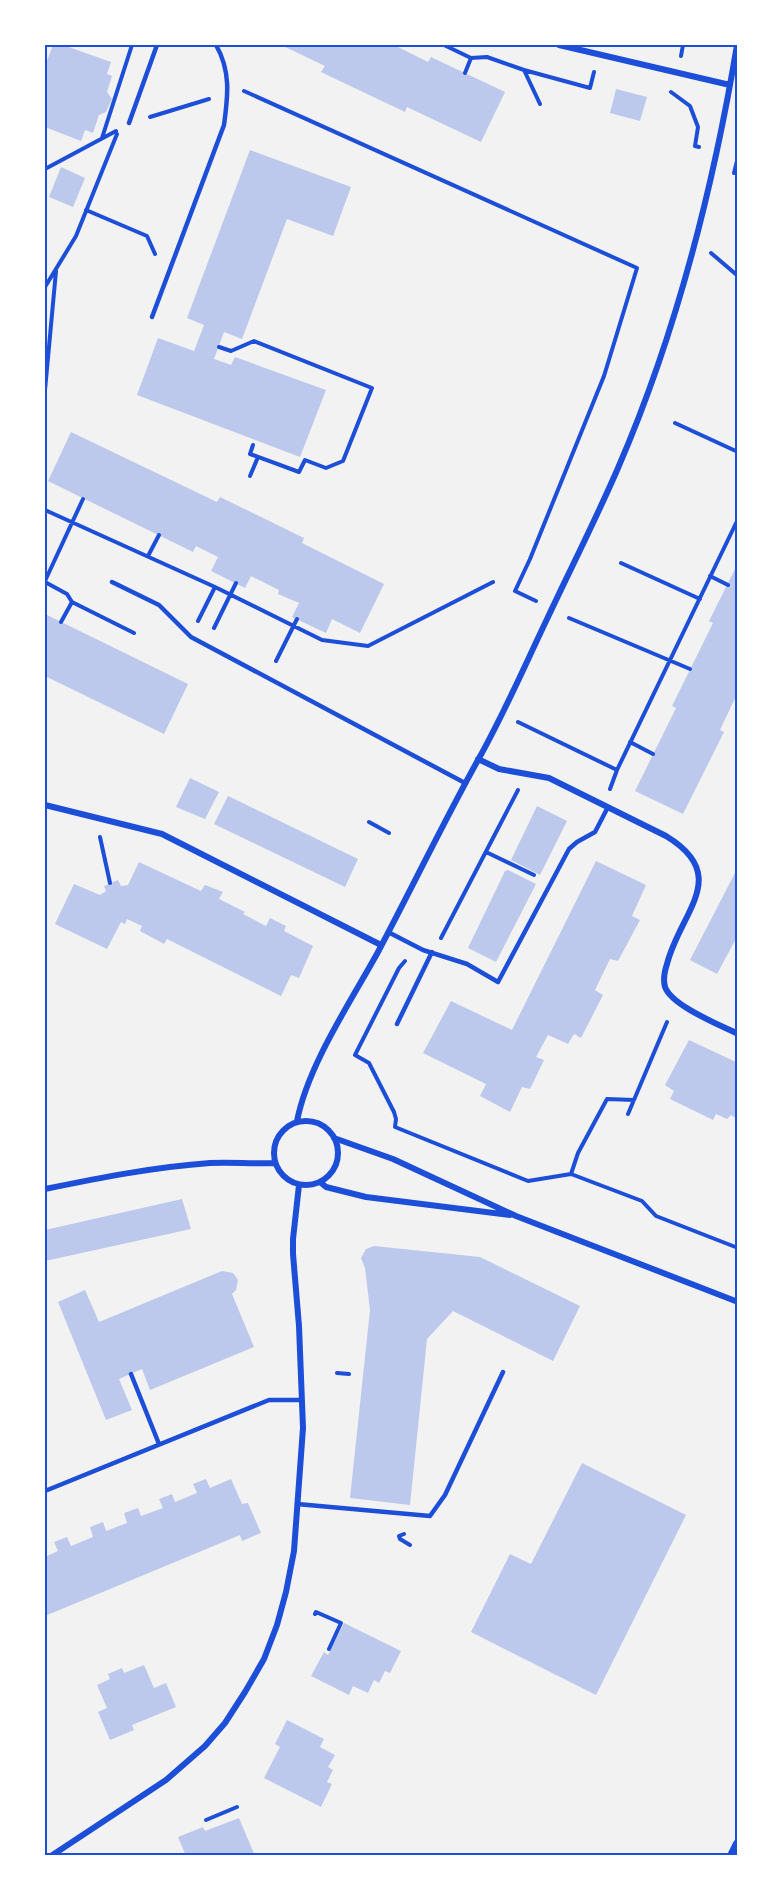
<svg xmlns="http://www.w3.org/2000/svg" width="783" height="1901" font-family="Quicksand,sans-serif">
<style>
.building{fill:#bdc9ec}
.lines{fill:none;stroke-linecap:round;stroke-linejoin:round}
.path{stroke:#1d4ed8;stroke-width:4}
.service{stroke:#1d4ed8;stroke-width:4.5}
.minor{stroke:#1d4ed8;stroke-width:6}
.tertiary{stroke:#1d4ed8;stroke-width:10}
.neatline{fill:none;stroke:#1d4ed8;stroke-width:2}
</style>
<rect width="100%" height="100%" fill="#f2f2f2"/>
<path class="building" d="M53 45H63L111 62 107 74 112 76 107 92 112 99 106 112 99 115 93 133 85 130 81 141 45 127V66Z
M281 45H394L428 62 431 57 505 92 481 142 407 107 405 112 321 72 325 66Z
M616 89 647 97 640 121 610 113Z
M250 150 351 187 333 236 287 219 242 339 224 332 214 359 231 365 235 357 326 390 300 457 137 395 158 338 194 351 204 325 187 318Z
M61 167 85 178 73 207 49 197Z
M71 432 217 502 220 497 304 538 302 543 384 584 360 633 332 619 326 633 292 617 299 603 278 594 279 590 251 576 245 588 211 571 218 557 196 546 193 552 48 481Z
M738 563V692L720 730 724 732 683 814 635 791 676 708 672 706 713 623 709 621Z
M45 614 188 684 164 734 45 676Z
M190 778 219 792 205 819 176 807Z
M228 796 358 859 345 887 214 824Z
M537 806 567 821 540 875 511 860Z
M596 861 646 885 632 916 640 920 618 961 610 959 595 990 603 995 581 1038 574 1034 568 1044 548 1035 536 1057 544 1060 530 1089 522 1087 510 1112 480 1096 486 1084 423 1053 451 1001 512 1030Z
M139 862 201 891 205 885 223 892 219 899 245 912 243 914 266 926 270 918 286 926 284 931 313 946 299 978 291 975 281 996 167 939 164 944 140 931 142 926 127 919 125 924 121 922 107 949 55 924 74 884 100 895 106 891 104 886 118 880 121 886 128 885Z
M508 870 536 884 496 962 468 948 505 871Z
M736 871H738V935L717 974 690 960Z
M689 1040 738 1063V1119L731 1115 727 1119 716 1114 713 1120 670 1099 674 1091 665 1085Z
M182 1199 191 1229 45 1261V1230Z
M374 1246 480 1257 580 1306 553 1361 453 1311 427 1339 410 1505 350 1498 370 1310 365 1268 361 1258 366 1249Z
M222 1271 233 1273 238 1280 236 1290 232 1294 254 1347 150 1390 142 1369 119 1379 132 1410 106 1420 58 1302 85 1290 99 1322Z
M582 1463 686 1515 596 1695 471 1632 510 1554 531 1564Z
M206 1479 210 1488 231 1479 242 1504 248 1503 261 1533 242 1541 240 1535 45 1616V1557L58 1551 54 1542 67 1537 71 1546 93 1537 90 1527 103 1522 106 1531 127 1523 124 1513 138 1508 141 1516 163 1508 159 1499 172 1494 175 1502 197 1493 193 1484Z
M344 1623 401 1651 390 1673 385 1671 379 1683 374 1680 368 1693 353 1686 349 1695 311 1676 324 1652 328 1655Z
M144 1665 154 1688 166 1683 176 1707 132 1725 134 1730 110 1740 98 1712 107 1708 97 1685 110 1679 108 1674 122 1668 124 1673Z
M287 1720 324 1739 320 1747 335 1755 328 1767 333 1770 327 1782 332 1784 321 1807 264 1778 280 1747 275 1744Z
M239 1818 255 1856H186L178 1837 203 1827 205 1831Z"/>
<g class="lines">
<path class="path" d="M444 45 471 58 487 57 524 70 540 104
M667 45H676
M681 56 683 45
M524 70 590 88 594 72
M465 73 471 58
M244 91 637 268 604 376 530 559 515 591 536 601
M671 92 690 106 698 127 695 146 699 147
M150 117 209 99
M102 138 132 45
M45 169 116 131
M734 173 738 157
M86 210 147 236 155 254
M711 253 738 276
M45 287 76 236 117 134
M219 347 231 351 254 341 372 388 343 461 326 468 305 460 299 472 250 454 253 445
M45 390 56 271
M675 423 738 452
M250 476 258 457
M45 510 215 587 322 640 368 646 493 582
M148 556 159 535
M621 563 700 599
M710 576 728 585
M45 581 83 499
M45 582 67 594 72 602 134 633
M569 618 690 669
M198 621 215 587
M61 622 72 602
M214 628 236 583
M276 661 297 619
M518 722 617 770
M630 742 653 754
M610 789 617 770 738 519
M369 822 389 833
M100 837 110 883
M486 852 534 875
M441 938 518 790
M405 961 399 968 355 1055 369 1063 394 1112 396 1119 395 1127 528 1181 571 1174 642 1201 656 1216 738 1248
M628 1114 667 1022
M571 1174 578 1153 607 1099 634 1100
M337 1373 349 1374
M404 1534 399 1536 400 1539 410 1545
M315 1614 316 1612 341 1623 329 1649
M206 1820 237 1807"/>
<path class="service" d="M129 123 157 45
M152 317 224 125C228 96 231 71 216 45
M112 582 159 605 191 637 465 783
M388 932 423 950 467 964 498 982 569 849 577 842 595 832 608 807
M397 1024 432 952
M131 1374 159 1444
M45 1491 269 1400H301
M297 1504 430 1516 445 1495 503 1372"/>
<path class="minor" d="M559 45 730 85
M478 759 499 769 549 778 666 836C732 876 680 912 667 964 665 970 663 980 665 987 672 1006 720 1025 738 1034
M45 805 162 834 381 945
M274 1153a32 32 0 1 1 64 0a32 32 0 1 1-64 0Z
M297 1121C308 1065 350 1003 378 952 412 888 443 823 478 760 504 714 525 665 548 617 571 568 596 519 618 468 676 334 713 189 737 45
M334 1138 393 1159 516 1216 738 1302
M320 1182 326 1187 366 1197 510 1215
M45 1189C99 1178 154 1167 210 1163 232 1162 253 1164 275 1163
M51 1856 166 1780 205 1746 225 1723 245 1692 264 1659 277 1625 286 1592 294 1551 303 1428 299 1326 293 1254V1239L299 1185"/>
<path class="tertiary" d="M732 1856 738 1844"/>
</g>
<rect width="783" height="1901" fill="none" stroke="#ffffff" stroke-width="93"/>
<rect x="46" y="46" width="690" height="1808" class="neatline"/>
</svg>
